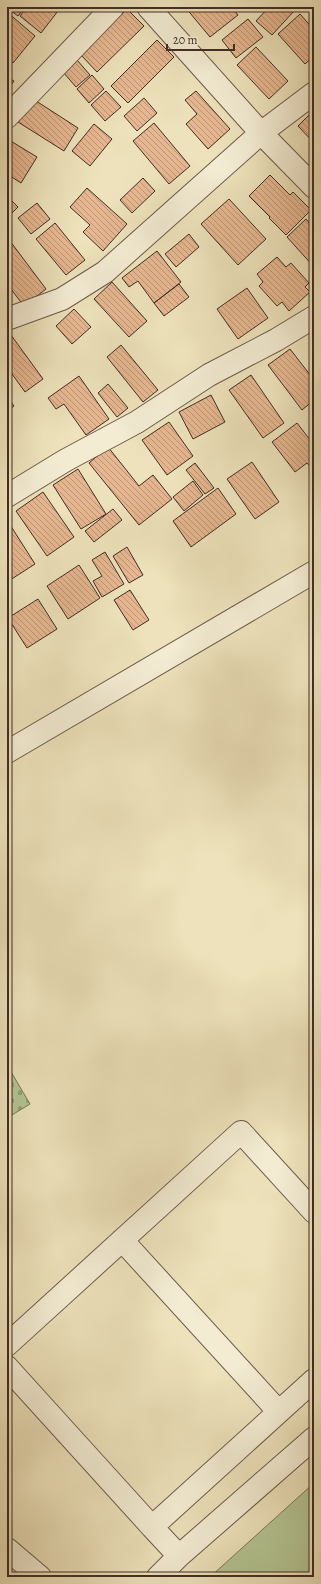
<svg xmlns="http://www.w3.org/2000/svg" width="321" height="1584" font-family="Alegreya,serif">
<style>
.cemetery{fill:url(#cemetery-stones);stroke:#7a785c}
.pitch{fill:#b4c493;stroke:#7a785c}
.building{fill:url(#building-back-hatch);stroke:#412d25}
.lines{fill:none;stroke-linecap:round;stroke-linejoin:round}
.minor-casing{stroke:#6c5a4a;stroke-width:24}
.minor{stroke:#f3ecd3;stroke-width:22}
</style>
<defs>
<pattern id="cemetery-stones" width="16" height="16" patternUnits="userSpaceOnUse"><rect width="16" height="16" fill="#b4c493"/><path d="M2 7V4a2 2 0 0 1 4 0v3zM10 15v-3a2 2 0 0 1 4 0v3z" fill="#94a078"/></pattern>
<pattern id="building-back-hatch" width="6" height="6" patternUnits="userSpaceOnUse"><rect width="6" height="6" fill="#e6b790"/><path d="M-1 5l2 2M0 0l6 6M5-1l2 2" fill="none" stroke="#bc9575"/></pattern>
</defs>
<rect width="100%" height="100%" fill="#ede2bb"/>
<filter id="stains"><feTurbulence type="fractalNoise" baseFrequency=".005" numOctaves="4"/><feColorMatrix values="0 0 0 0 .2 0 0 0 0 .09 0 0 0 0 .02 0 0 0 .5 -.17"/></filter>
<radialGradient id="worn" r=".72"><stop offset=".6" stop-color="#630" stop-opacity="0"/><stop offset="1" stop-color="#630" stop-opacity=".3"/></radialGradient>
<path class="cemetery" d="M7 1065 30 1104 7 1118Z"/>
<path class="pitch" d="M314 1483V1577H210Z"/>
<path class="building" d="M8 7H25L18 16 7 8Z
M27 7H52L58 11 41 33 20 16Z
M185 7H200L201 9 204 7H232L238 15 210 37Z
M251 7H259L255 11Z
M269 7H291L295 10 272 35 256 21Z
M127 9 144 26 97 72 81 55Z
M7 12 35 36 13 63 7 58Z
M300 14 314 30V56L305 64 278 34Z
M248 19 263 37 236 58 222 40Z
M157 40 174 57 128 103 111 86Z
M256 47 288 81 269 99 237 65Z
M77 60 90 75 76 87 63 72Z
M92 75 104 89 89 103 77 89Z
M7 77 14 81 7 91Z
M106 91 121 107 105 121 91 105Z
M196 91 230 129 208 149 186 124 197 114 185 100Z
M144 98 157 113 137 131 124 116Z
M33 99 78 128 64 151 18 122Z
M309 115 314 120V143L298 126Z
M154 123 190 166 169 184 133 141Z
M94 124 112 139 90 166 72 151Z
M9 140 37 157 21 183 7 174V144Z
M270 175 290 195 293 192 311 210 286 235 269 218 270 217 249 196Z
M143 178 155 191 132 213 120 200Z
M87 188 127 224 103 251 83 232 90 225 70 207Z
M7 196 18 207 7 218Z
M229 199 266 239 238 265 201 224Z
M37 203 50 219 31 234 18 218Z
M306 219 311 225 314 222V267L287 237Z
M55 223 85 260 66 275 36 239Z
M189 234 199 247 176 267 165 254Z
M10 241 46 289 24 306 7 284V243Z
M157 251 181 282 154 303 138 281 129 287 122 278Z
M277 257 286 267 291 263 309 283 305 287 310 292 289 311 282 302 277 306 259 286 263 282 257 274Z
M112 282 147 321 129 337 94 299Z
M179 284 189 297 164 316 154 303Z
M247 288 268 318 238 339 217 309Z
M74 309 91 327 72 344 56 326Z
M11 335 43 379 25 392 7 367V337Z
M121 345 158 390 143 402 107 357Z
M290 349 314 380V400L302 410 268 365Z
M251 375 284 423 263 438 229 390Z
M79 376 109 419 86 435 64 404 56 409 48 398Z
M108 384 128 408 117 417 98 393Z
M211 395 225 422 193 439 179 412Z
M7 397 14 406 7 411Z
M169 422 193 456 167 475 142 440Z
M297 423 314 445V471L307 463 295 472 272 442Z
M108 447 139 486 153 475 172 499 139 525 89 463Z
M252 462 279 502 255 519 227 479Z
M195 463 214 488 205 494 186 470Z
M78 469 106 514 81 529 53 485Z
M193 481 203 495 184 511 173 497Z
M218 488 236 514 191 547 173 521Z
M43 492 74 537 47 556 16 511Z
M113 509 122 520 94 542 85 531Z
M7 520 35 564 7 582Z
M127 547 143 575 129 583 113 556Z
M105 552 124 584 102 597 93 581 102 576 92 560Z
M79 565 100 598 68 619 47 586Z
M130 590 149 620 133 630 114 600Z
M38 599 57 629 27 648 8 618Z
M7 647 11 652 7 655Z"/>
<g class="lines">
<defs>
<path id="minor" d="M148 7 261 133 314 187
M7 117 113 7
M7 319 62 299 105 272 261 133 314 93
M7 496 66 460 137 422 209 375 276 340 314 317
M7 752 314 572
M122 1240 279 1412
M7 1345 241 1132 314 1212
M7 1367 152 1527 314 1380
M152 1527 179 1556
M7 1549 40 1577
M158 1577 179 1556 314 1438"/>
</defs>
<use href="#minor" class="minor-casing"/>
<use href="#minor" class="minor"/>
</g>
<rect width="321" height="1584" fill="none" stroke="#ede2bb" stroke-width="24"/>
<rect x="8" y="8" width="305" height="1568" fill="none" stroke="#412d25" stroke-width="2"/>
<rect x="12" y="12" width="297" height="1560" fill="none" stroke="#412d25"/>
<path d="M167 44v6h67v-6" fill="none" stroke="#412d25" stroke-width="2"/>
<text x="173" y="44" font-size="12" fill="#412d25" stroke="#f3ecd3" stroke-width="3" paint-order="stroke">20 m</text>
<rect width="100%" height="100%" filter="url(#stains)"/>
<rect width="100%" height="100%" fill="url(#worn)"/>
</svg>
